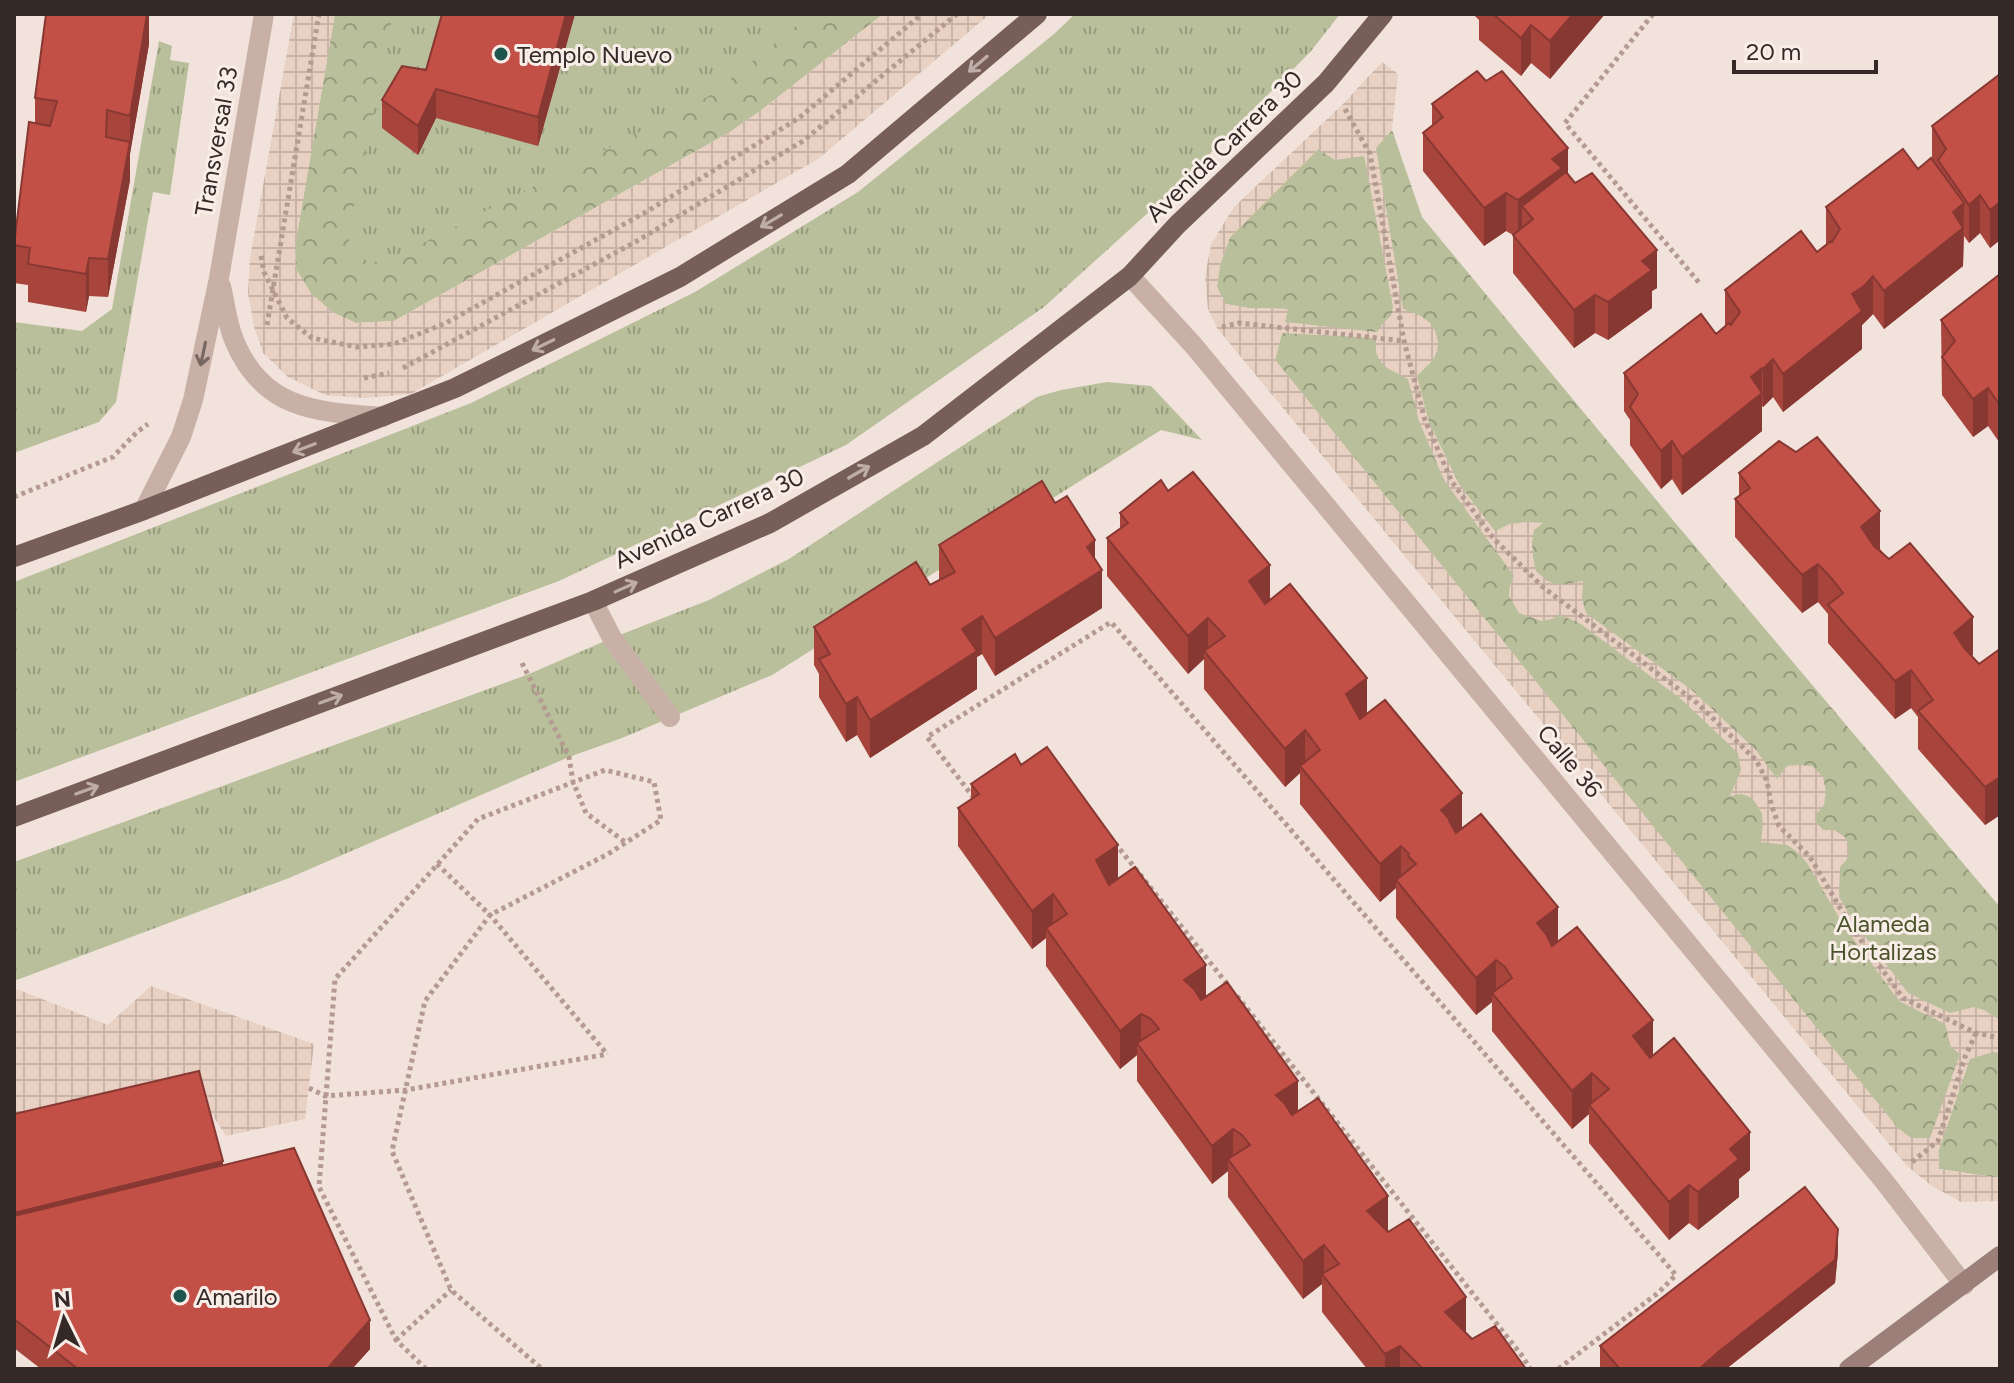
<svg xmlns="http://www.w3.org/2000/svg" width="2014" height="1383" font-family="Figtree,sans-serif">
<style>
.grass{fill:url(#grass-tufts)}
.park{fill:url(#park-crowns)}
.plaza{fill:url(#plaza-grid);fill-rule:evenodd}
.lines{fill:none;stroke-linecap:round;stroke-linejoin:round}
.path{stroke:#b49a91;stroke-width:5;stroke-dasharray:4 4;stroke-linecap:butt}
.lane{stroke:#c8b0a7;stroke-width:20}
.street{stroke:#c8b0a7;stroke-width:20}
.secondary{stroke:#9c7f79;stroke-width:20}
.primary{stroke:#775e59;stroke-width:20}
.wall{fill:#a7453d}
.shaded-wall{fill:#883832}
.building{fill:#c25047;stroke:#883832;stroke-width:2}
.oneway{stroke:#beada7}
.oneway2{stroke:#776661}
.poi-dot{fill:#1e554f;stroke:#f9ede7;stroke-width:3}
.labels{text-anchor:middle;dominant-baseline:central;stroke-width:6;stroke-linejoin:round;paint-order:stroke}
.poi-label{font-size:24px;fill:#352927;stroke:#f9ede7;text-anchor:start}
.street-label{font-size:24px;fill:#352927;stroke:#f9ede7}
.park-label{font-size:24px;fill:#4b532c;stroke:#f9ede7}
</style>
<defs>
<pattern id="grass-tufts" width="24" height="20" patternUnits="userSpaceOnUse" patternTransform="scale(2)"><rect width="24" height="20" fill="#b9bf9b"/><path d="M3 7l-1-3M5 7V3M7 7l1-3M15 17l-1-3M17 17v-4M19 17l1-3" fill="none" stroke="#979b7e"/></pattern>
<pattern id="park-crowns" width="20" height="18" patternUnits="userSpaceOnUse" patternTransform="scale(2)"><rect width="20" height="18" fill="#b9bf9b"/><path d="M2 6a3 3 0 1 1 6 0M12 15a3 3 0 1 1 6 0" fill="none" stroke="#979b7e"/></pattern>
<pattern id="plaza-grid" width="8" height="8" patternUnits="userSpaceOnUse" patternTransform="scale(2)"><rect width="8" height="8" fill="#e8d1c2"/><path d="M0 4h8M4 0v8" fill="none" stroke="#c8b3a7"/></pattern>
</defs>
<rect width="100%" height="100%" fill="#f1e2db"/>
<path class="grass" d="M335 14H883L394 321 295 247Z
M1075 14H1340L1311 51 1181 183 1044 307 846 445 559 581 14 782V582L471 403 695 292 858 192 1054 34Z
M159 41 172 46 170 60 189 63 170 195 153 192 116 402 99 422 14 453V322L82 331 112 309Z
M1107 382 1151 386 1202 440 1161 430 772 675 622 738 569 757 289 878 14 981V862L529 674 612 638 709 600 789 559 1037 397 1061 390Z"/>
<path class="park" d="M335 14H393L348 236C356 260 362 261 385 263L709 96 811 14H883L763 109 730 132 394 321 356 323 332 312 310 293 296 269 295 247Z
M1392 130 1422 217 1672 519 2000 907V1178L1939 1169 1938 1141 1930 1138H1911L1898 1129 1275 360 1288 309 1248 308 1225 304 1217 287 1220 265 1230 237 1319 148 1370 154Z"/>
<path class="plaza" d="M294 14H335L295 247 296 269 311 293 332 312 356 323 394 321 730 132 763 109 883 14H990L818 159 411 394 364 398 325 395 288 377 263 353 254 327 248 293 250 258Z
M1382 62 1398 74 1392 130 1376 148 1403 309 1421 316 1430 323 1435 331 1438 342 1437 352 1432 361 1417 376 1429 422 1459 484 1495 531 1510 524 1526 522 1543 523 1534 530 1532 542 1533 557 1536 571 1547 581 1560 585 1583 581 1582 599 1586 613 1693 691 1756 750 1777 779 1787 766 1798 765 1812 766 1823 777 1826 791 1824 805 1817 813 1815 821 1823 830H1834L1845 837 1849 846 1848 858 1840 867 1839 897 1854 922 1908 993 1950 1013 1974 1007 1984 1010 2000 1020V1053L1993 1052 1970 1059 1938 1153 1939 1169 2000 1178V1201L1961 1202 1932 1186 1907 1166 1217 328 1208 309 1205 277 1211 244 1234 207 1343 104ZM1318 149 1335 160 1364 156 1393 307 1391 316 1383 323 1377 332 1285 322 1288 309 1248 308 1226 304 1217 287 1220 265 1230 237ZM1282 333 1376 338V352L1380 361 1387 368 1408 379 1419 421 1444 480 1514 576 1510 584 1509 596 1519 613 1541 621 1552 619 1559 614 1581 624 1681 699 1738 753 1741 770 1730 796 1741 794 1750 797 1755 802 1762 814 1763 823 1761 842 1787 845 1796 851 1807 863 1844 926 1899 1001 1945 1024 1951 1047 1960 1054 1930 1138H1911L1898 1128 1275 360Z
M151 986 314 1044 305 1119 226 1136 199 1094 14 1137V988L108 1025Z"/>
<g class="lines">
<path class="path" d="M1653 14 1565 123 1701 285
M1345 109 1370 154 1404 341 1425 420 1452 482 1494 539 1544 588 1697 703 1756 760 1767 781 1771 804 1779 826 1810 857 1852 928 1903 998 1976 1033 2000 1038
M261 256 264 272 287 318 312 338 357 347 394 344 446 323 646 212 799 118 922 14
M267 325 319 14
M1222 327 1239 323 1404 341
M403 368 637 241 803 141 957 14
M364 378 389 373
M14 497 113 457 137 432 148 424
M522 663 569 757 573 782 586 813 625 842
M974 798 927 737 1111 622 1676 1275 1658 1293 1558 1369
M1115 843 1228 985
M437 864 490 915 607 1054
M1237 996 1523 1357 1530 1369
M309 1088 325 1096 406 1090 608 1054
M1912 1162 1938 1141 1965 1057 1976 1033
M396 1340 451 1290
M426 1369 396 1340 319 1187 335 979 478 819 605 770 654 782 661 820 608 854 490 915 425 1001 392 1151 451 1290 542 1369"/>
<path class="lane" d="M593 601 612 638 670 717"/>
<path class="street" d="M1130 276 1194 346 1884 1181 1964 1285
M221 286C225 303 227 323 234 340 263 410 316 412 383 417
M144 510 181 437 193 400 219 278 264 14"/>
<path class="secondary" d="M1849 1369 2000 1256"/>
<path class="primary" d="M14 557 144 510 455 388 680 277 848 174 1037 14
M14 817 593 601 770 523 923 436 1130 276 1177 225 1326 83 1383 14"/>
</g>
<path class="wall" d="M149 14V44L130 153V180L108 297 89 296 86 312 28 302V285L14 283V241L35 123V98Z
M575 14 538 146 436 118 418 155 382 128V100L426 70Z
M1473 14H1605L1550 79 1531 63 1521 76 1479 40V20Z
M2000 74V240L1990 248 1980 233 1969 243 1964 236 1963 266 1884 329 1873 314 1862 325V349L1783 412 1773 397 1763 407 1762 406V431L1682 495 1672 479 1661 489 1630 445V420L1624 411V373L1716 334 1725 327V290L1817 252 1826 244V207L1918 169 1932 158V126Z
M1486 81 1568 174 1657 288 1652 291V308L1608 340 1595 333 1574 348 1513 273V235L1506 231 1484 246 1423 171V133L1432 125V104Z
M2000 274V441L1999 442 1988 426 1973 437 1942 395 1941 320Z
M1739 473 1880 549 1973 655 1971 656 1979 664 2000 649V815L1985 825 1918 749V717L1911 708 1895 719 1828 643V614L1818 602 1802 613 1735 537V499L1739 497Z
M1168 491 1270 600 1750 1170 1739 1179V1197L1698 1230 1689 1223 1669 1240 1589 1143V1114L1572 1129 1492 1031V1002L1476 1015 1396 918V888L1380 902 1300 804V773L1285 787 1204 689V659L1188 674 1107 576V538L1120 529V513Z
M1055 503 1095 559 1102 608 995 676 982 654 977 657V689L870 758 857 735 846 742 819 697V674L814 665V627L939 581V545Z
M1021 765 1118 879 1206 997 1298 1111 1466 1333 1472 1339 1526 1369H1367L1322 1312V1284L1303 1299 1228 1197V1171L1212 1184 1137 1081V1055L1120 1069 1046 966V938L1032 949 958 846V808L971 799V784Z
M14 1114 223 1165 370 1349 352 1369H41L14 1348Z
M1838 1252 1835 1283 1726 1369H1600V1346Z"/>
<path class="shaded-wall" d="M147 14H149V44L130 154V116Z
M566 14H575L538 146V117Z
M1573 14H1605L1550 79V41Z
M1531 25V63L1521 76V38Z
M436 89V118L418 155V126Z
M130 142V180L108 297V259Z
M1568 148V186L1533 219 1522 206V236L1518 238V200L1552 159Z
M1506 193V231L1484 246V208Z
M1980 195V233L1969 243V205Z
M2000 202V240L1990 248V210Z
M1964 203 1963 266 1884 329V291L1953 212Z
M1657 250V288L1652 291V308L1608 340V302L1642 261Z
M89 258V296L86 312V274Z
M1873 276V314L1862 325V349L1783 412V374L1852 294Z
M1595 295V333L1574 348V310Z
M1773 359V397L1763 407V369Z
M1762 368V431L1682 495V457L1751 377Z
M1988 388V426L1973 437V399Z
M2000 403V441L1999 442V404Z
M1672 441V479L1661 489V451Z
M1880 511V549L1861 565V527Z
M1095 540V574L1102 570V608L995 676V638Z
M1818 564V602L1802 613V575Z
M1270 565V603L1249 619V581Z
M982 616V654L977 657V689L870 758V720L962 629Z
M1973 617V655L1954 671V633Z
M1208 618V655L1204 651V659L1188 674V636Z
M1911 670V708L1895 719V681Z
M1367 678V716L1346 732V694Z
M857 697V735L846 742V704Z
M1305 730V768L1300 766V773L1285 787V749Z
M2000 777V815L1985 825V787Z
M1462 793V831L1450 841 1441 810Z
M1118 845V883L1096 898V860Z
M1401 846V884L1396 880V888L1380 902V864Z
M1053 894V932L1046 928V938L1032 949V911Z
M1558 907V945L1537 961V923Z
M1496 960V998L1492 993V1002L1476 1015V978Z
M1206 965V1003L1184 1018V980Z
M1141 1014V1049L1137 1043V1055L1120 1069V1031Z
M1653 1020V1058L1633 1074V1036Z
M1592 1073V1109L1589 1105V1114L1572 1129V1091Z
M1298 1081V1119L1276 1133V1095Z
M1233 1129V1165L1228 1159V1171L1212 1184V1146Z
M1750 1132V1170L1739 1179V1197L1698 1230V1192L1730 1149Z
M223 1161V1184L14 1236V1213Z
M1689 1185V1223L1669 1240V1202Z
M1388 1196V1234L1367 1211Z
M1838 1229V1252L1835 1283 1726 1369H1699Z
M1324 1245V1275L1322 1274V1284L1303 1299V1261Z
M1466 1297V1335L1445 1312Z
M370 1320V1349L352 1369H327Z
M1400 1346V1369H1385V1354Z"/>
<path class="building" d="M46 14H147L130 116 107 110 106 137 130 142 108 259 89 258 86 274 28 264 30 248 14 245 29 122 50 126 57 101 35 98Z
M442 14H566L538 117 436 89 418 126 382 100 402 66 426 70Z
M1493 14H1573L1550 41 1531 25 1521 38Z
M1477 71 1486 81 1502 71 1568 148 1552 159 1562 168 1518 200 1506 193 1484 208 1423 133 1443 117 1432 104Z
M2000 74V202L1990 210 1980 195 1969 205 1938 160 1946 149 1932 126Z
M1903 149 1918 169 1931 158 1964 203 1953 212 1963 228 1884 291 1873 276 1864 286 1852 294 1862 311 1783 374 1773 359 1763 369 1762 368 1751 377 1762 393 1682 457 1672 441 1661 451 1630 407 1638 394 1624 373 1701 314 1716 334 1729 323 1731 325 1740 312 1725 290 1801 231 1817 252 1831 241 1832 242 1840 229 1826 207Z
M1566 172 1575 183 1592 173 1657 250 1642 261 1652 270 1608 302 1595 295 1574 310 1513 235 1533 219 1522 206Z
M2000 274V403L1999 404 1988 388 1973 399 1942 357 1955 341 1941 320Z
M1817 437 1880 511 1861 527 1874 546 1889 559 1910 543 1973 617 1954 633 1966 650 1979 664 2000 649V777L1985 787 1918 711 1933 700 1911 670 1895 681 1828 605 1843 593 1832 579 1818 564 1802 575 1735 499 1750 488 1739 473 1779 441 1796 452Z
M1193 472 1270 565 1249 581 1265 604 1290 584 1367 678 1346 694 1360 719 1385 700 1462 793 1441 810 1450 820 1449 821 1456 833 1481 814 1558 907 1537 923 1546 934 1552 946 1577 927 1653 1020 1633 1036 1650 1058 1674 1038 1750 1132 1730 1149 1739 1159 1698 1192 1689 1185 1669 1202 1589 1105 1609 1089 1592 1073 1572 1091 1492 993 1512 978 1505 967 1496 960 1476 978 1396 880 1416 864 1408 856 1409 854 1401 846 1380 864 1300 766 1320 750 1305 730 1285 749 1204 651 1225 636 1208 618 1188 636 1107 538 1128 523 1120 513 1161 480 1168 491Z
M1042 481 1055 503 1067 496 1095 540 1087 547 1102 570 995 638 982 616 962 629 977 651 870 720 857 697 846 704 819 659 830 654 814 627 916 562 930 585 955 572 939 545Z
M1047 747 1118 845 1096 860 1109 885 1135 867 1206 965 1184 980 1194 989 1201 1000 1227 982 1298 1081 1276 1095 1285 1104 1292 1115 1318 1098 1388 1196 1367 1211 1388 1232 1409 1219 1466 1297 1445 1312 1472 1339 1495 1326 1526 1369H1423L1400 1346 1385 1354 1322 1274 1339 1264 1324 1245 1303 1261 1228 1159 1250 1145 1242 1135 1233 1129 1212 1146 1137 1043 1159 1029 1151 1019 1141 1014 1120 1031 1046 928 1067 914 1053 894 1032 911 958 808 979 794 971 784 1015 754 1021 765Z
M199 1071 223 1161 14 1213V1114Z
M294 1148 370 1320 327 1369H78L14 1319V1216Z
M1805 1187 1838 1229 1835 1260 1717 1353 1699 1369H1620L1600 1346Z"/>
<defs><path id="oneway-shaft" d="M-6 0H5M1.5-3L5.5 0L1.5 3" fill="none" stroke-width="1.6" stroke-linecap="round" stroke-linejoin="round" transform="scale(2)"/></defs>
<g class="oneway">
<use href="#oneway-shaft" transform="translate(978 64) rotate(140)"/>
<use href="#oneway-shaft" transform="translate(771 221) rotate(149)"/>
<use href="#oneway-shaft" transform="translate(543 345) rotate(154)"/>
<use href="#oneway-shaft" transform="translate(304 448) rotate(159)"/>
<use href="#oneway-shaft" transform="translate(859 472) rotate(-30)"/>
<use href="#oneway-shaft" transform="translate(626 587) rotate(-24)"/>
<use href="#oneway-shaft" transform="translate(331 699) rotate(-20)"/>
<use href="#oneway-shaft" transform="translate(87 790) rotate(-20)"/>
</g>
<use class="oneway2" href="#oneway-shaft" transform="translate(203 354) rotate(102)"/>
<g class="poi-dot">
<circle cx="501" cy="54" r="8"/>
<circle cx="180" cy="1296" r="8"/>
</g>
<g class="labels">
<g class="poi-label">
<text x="517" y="54">Templo Nuevo</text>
<text x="196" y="1296">Amarilo</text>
</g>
<g class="street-label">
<text transform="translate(216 141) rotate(-80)">Transversal 33</text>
<text transform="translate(1224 146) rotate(-44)">Avenida Carrera 30</text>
<text transform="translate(709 518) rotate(-25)">Avenida Carrera 30</text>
<text transform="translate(1570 761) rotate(50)">Calle 36</text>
</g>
<g class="park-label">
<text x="1883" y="923">Alameda<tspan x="1883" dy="28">Hortalizas</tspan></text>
</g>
</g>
<rect width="2014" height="1383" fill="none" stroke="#352927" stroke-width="32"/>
<g transform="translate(64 1319) rotate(355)" stroke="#f9ede7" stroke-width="6" paint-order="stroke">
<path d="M0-6L14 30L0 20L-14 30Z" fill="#352927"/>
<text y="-12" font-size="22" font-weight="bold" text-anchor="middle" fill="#352927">N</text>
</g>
<path d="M1734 60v12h142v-12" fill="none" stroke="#352927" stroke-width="4"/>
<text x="1746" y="60" font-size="24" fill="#352927" stroke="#f9ede7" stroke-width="6" paint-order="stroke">20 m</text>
</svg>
